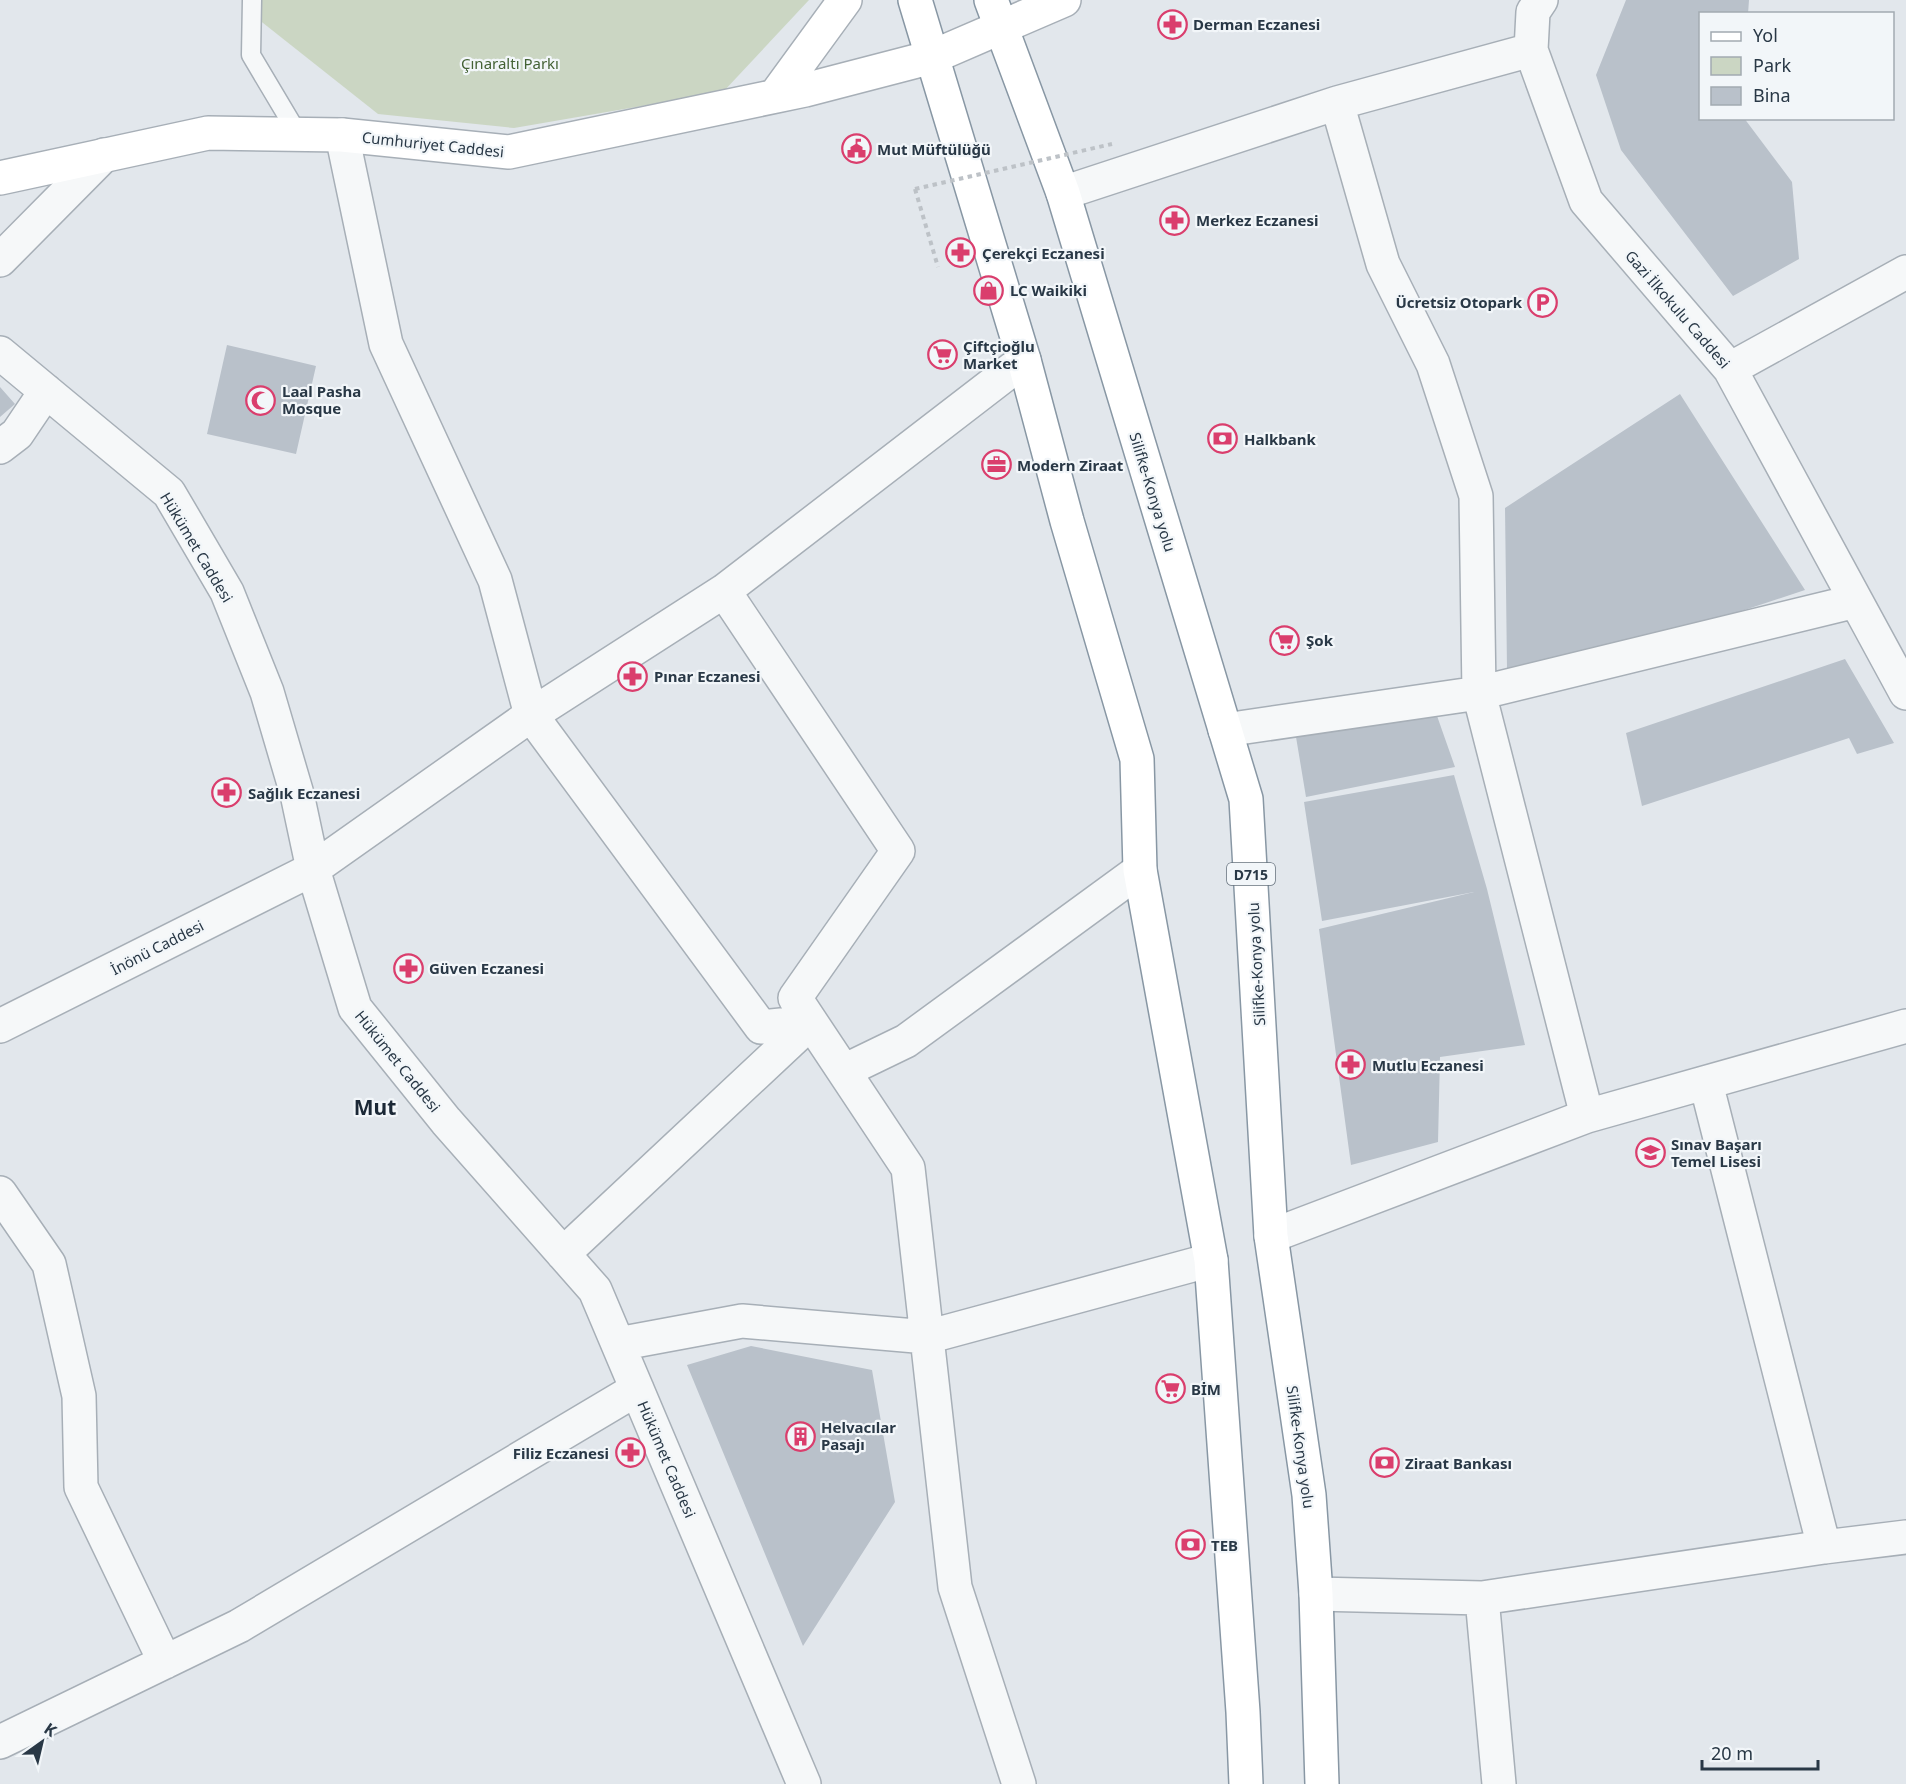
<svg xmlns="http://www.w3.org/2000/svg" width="1906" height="1784" font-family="'Noto Sans',sans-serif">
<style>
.green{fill:#cbd6c3}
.building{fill:#b9c1ca}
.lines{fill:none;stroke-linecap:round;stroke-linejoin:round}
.lane-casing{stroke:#a7afb7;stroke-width:21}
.street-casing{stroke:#a7afb7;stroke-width:36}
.secondary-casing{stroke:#a7afb7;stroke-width:36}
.highway-casing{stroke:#8897a4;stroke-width:36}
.path{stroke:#bdc2c7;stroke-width:4;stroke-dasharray:4.5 4.5;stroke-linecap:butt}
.lane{stroke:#f6f8f9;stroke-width:18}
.street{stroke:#f6f8f9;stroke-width:33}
.secondary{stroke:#fff;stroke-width:33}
.highway{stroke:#fff;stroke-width:33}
.path-bridge{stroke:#bdc2c7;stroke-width:4;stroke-dasharray:4.5 4.5;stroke-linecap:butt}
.labels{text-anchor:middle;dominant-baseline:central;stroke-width:4.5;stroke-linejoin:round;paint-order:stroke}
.shield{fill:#f2f6f9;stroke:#65717c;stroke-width:1.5}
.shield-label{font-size:14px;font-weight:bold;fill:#293846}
.poi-label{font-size:15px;font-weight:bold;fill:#293846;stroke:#f2f6f9;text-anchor:start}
.park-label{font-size:15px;fill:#446235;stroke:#f2f6f9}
.street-label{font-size:15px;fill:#293846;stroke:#f2f6f9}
.district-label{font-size:21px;font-weight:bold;fill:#1b2836;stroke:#f2f6f9}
</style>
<rect width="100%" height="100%" fill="#e2e7ec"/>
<path class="green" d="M260 0H809L723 92 514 128 378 114 258 19Z"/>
<path class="building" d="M1626 0H1749L1748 14H1700V118H1744L1792 182 1799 259 1733 296 1621 150 1596 75Z
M227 345 316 366 296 454 207 434Z
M0 387 15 404 0 417Z
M1680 394 1805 590 1648 642 1507 669 1505 508Z
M1845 659 1894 743 1857 754 1849 738 1642 806 1626 733Z
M1436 713 1455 767 1306 797 1295 731Z
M1454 775 1487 889 1525 1045 1440 1057 1438 1142 1351 1165 1319 929 1474 892 1322 921 1304 802Z
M751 1346 872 1370 895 1502 803 1646 687 1365Z"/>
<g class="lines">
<defs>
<path id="lane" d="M252 0 251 55 298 134"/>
<path id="street" d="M1541 0 1533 12 1531 50 1586 201 1730 369 1906 693
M1337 103 1531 50
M342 135 386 344 495 580 531 715 761 1027 811 1022
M1063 193 1337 103 1383 264 1433 364 1476 496 1479 693 1587 1116
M0 260 104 155
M0 353 169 493 227 592 267 692 297 794 313 869 355 1008 446 1121 595 1290 804 1784
M1730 369 1906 272
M0 447 17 434 46 391
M724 591 898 851 795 998 908 1168 955 1587 1019 1784
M1225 730 1479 693 1856 601
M0 1026 313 869 531 715 724 591 1024 360
M844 1071 906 1041 1140 870
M1706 1083 1824 1547
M0 1193 49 1264 79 1396 81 1487 165 1662
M1271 1236 1587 1116 1906 1026
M563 1254 811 1022
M618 1344 742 1321 927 1337 1211 1260
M1316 1594 1482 1598 1824 1547 1906 1537
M1482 1598 1499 1784
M0 1742 239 1626 637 1389"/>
<path id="secondary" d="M775 96 845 0
M0 178 208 133 342 135 509 152 805 90 932 57 1064 0"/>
<path id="highway" d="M915 0 1024 360 1067 521 1137 759 1140 870 1211 1260 1243 1712 1246 1784
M991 0 1063 193 1246 799 1271 1236 1309 1495 1316 1594 1322 1784"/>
</defs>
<use href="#lane" class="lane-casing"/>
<use href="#street" class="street-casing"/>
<use href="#secondary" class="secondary-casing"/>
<use href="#highway" class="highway-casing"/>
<path class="path" d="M915 189 938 267"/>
<use href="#lane" class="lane"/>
<use href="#street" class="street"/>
<use href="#secondary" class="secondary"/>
<use href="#highway" class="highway"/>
<path class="path-bridge" d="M915 189 1112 144"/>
</g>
<defs>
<symbol id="pharmacy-ring" viewBox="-11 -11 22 22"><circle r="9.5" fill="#f2f6f9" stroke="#da3e6d" stroke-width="1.5"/><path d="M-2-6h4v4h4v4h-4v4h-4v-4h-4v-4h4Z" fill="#da3e6d"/></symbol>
<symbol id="civic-ring" viewBox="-11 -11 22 22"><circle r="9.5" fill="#f2f6f9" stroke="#da3e6d" stroke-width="1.5"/><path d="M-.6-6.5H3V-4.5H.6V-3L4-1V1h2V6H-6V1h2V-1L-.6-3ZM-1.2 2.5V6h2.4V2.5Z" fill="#da3e6d"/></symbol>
<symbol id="shop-ring" viewBox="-11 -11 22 22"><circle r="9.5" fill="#f2f6f9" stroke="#da3e6d" stroke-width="1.5"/><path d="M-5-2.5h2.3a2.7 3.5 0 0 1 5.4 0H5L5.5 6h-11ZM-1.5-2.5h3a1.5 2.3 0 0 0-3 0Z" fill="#da3e6d"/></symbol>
<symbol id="parking-ring" viewBox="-11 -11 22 22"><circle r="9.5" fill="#f2f6f9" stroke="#da3e6d" stroke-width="1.5"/><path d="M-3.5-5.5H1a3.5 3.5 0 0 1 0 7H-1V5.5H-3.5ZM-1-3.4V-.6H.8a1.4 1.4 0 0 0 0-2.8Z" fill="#da3e6d"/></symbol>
<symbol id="supermarket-ring" viewBox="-11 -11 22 22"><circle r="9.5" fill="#f2f6f9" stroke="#da3e6d" stroke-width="1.5"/><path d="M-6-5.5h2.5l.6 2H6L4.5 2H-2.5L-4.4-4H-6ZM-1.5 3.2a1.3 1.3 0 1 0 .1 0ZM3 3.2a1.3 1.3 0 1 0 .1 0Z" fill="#da3e6d"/></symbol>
<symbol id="mosque-ring" viewBox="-11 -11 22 22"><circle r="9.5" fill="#f2f6f9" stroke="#da3e6d" stroke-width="1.5"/><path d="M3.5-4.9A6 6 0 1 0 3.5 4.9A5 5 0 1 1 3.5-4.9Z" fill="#da3e6d"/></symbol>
<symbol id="bank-ring" viewBox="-11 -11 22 22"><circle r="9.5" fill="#f2f6f9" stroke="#da3e6d" stroke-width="1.5"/><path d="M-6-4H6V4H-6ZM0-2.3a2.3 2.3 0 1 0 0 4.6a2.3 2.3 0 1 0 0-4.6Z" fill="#da3e6d"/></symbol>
<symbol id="office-ring" viewBox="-11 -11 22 22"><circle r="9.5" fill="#f2f6f9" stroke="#da3e6d" stroke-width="1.5"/><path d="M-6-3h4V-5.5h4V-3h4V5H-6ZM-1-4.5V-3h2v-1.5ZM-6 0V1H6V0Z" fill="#da3e6d"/></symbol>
<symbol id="school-ring" viewBox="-11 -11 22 22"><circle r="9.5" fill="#f2f6f9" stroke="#da3e6d" stroke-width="1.5"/><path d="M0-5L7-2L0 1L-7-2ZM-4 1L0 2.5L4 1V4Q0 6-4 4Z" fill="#da3e6d"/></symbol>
<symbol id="building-ring" viewBox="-11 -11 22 22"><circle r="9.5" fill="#f2f6f9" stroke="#da3e6d" stroke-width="1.5"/><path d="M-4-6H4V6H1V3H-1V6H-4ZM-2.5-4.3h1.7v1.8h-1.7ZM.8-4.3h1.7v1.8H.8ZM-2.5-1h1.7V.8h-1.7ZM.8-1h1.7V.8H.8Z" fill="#da3e6d"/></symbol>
</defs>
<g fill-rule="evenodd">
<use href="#pharmacy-ring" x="1156" y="8" width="33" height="33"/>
<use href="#civic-ring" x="840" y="132" width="33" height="33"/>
<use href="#pharmacy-ring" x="1158" y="204" width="33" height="33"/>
<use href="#pharmacy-ring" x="944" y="236" width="33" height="33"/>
<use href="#shop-ring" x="972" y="274" width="33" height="33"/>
<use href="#parking-ring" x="1526" y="286" width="33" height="33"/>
<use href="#supermarket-ring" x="926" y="338" width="33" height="33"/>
<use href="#mosque-ring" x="244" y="384" width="33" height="33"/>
<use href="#bank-ring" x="1206" y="422" width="33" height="33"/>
<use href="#office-ring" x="980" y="448" width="33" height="33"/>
<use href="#supermarket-ring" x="1268" y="624" width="33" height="33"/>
<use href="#pharmacy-ring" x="616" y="660" width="33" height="33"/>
<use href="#pharmacy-ring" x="210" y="776" width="33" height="33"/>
<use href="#pharmacy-ring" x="392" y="952" width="33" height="33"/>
<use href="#pharmacy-ring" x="1334" y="1048" width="33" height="33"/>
<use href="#school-ring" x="1634" y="1136" width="33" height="33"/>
<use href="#supermarket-ring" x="1154" y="1372" width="33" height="33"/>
<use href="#building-ring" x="784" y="1420" width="33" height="33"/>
<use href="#pharmacy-ring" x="614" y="1436" width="33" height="33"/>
<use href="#bank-ring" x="1368" y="1446" width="33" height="33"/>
<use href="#bank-ring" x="1174" y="1528" width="33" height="33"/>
</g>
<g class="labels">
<rect class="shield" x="1227" y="863" width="48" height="22" rx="4.5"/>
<g class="shield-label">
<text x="1251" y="874">D715</text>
</g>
<g class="poi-label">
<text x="1193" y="24">Derman Eczanesi</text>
<text x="877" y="149">Mut Müftülüğü</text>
<text x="1196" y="220">Merkez Eczanesi</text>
<text x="982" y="253">Çerekçi Eczanesi</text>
<text x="1010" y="290">LC Waikiki</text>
<text x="1522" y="302" text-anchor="end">Ücretsiz Otopark</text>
<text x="963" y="346">Çiftçioğlu<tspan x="963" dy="17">Market</tspan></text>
<text x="282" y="391">Laal Pasha<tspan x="282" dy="17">Mosque</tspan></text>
<text x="1244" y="439">Halkbank</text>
<text x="1017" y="465">Modern Ziraat</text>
<text x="1306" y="640">Şok</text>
<text x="654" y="676">Pınar Eczanesi</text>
<text x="248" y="793">Sağlık Eczanesi</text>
<text x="429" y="968">Güven Eczanesi</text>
<text x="1372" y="1065">Mutlu Eczanesi</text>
<text x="1671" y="1144">Sınav Başarı<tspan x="1671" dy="17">Temel Lisesi</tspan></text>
<text x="1191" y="1389">BİM</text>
<text x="821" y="1427">Helvacılar<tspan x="821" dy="17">Pasajı</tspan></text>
<text x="609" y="1453" text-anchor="end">Filiz Eczanesi</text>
<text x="1405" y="1463">Ziraat Bankası</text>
<text x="1211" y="1545">TEB</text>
</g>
<g class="park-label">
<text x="510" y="63">Çınaraltı Parkı</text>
</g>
<g class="street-label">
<text transform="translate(433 144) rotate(6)">Cumhuriyet Caddesi</text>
<text transform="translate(1678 309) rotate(49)">Gazi İlkokulu Caddesi</text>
<text transform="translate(1153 492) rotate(73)">Silifke-Konya yolu</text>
<text transform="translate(197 547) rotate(59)">Hükümet Caddesi</text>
<text transform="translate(157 947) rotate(-27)">İnönü Caddesi</text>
<text transform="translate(1256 964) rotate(-93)">Silifke-Konya yolu</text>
<text transform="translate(398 1061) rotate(51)">Hükümet Caddesi</text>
<text transform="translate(1301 1447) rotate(82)">Silifke-Konya yolu</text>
<text transform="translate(667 1459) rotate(67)">Hükümet Caddesi</text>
</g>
<g class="district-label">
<text x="375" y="1107">Mut</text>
</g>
</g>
<rect x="1699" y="12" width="195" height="108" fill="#f2f6f9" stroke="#a2aab1" stroke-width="1.5"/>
<rect x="1711" y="32" width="30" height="9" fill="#ffffff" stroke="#a2aab1" stroke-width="1.5"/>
<text x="1753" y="42" font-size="18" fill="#293846">Yol</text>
<rect x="1711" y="57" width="30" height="18" fill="#cbd6c3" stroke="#a2aab1" stroke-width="1.5"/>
<text x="1753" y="72" font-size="18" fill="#293846">Park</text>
<rect x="1711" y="87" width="30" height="18" fill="#b9c1ca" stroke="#a2aab1" stroke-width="1.5"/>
<text x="1753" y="102" font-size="18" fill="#293846">Bina</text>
<g transform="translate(42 1742) rotate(34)" stroke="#f2f6f9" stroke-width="4.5" paint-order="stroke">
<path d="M0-4.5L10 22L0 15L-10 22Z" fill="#293846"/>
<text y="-9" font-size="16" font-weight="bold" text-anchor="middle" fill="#293846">K</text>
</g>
<path d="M1702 1760v9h116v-9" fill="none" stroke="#293846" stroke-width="3"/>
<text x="1711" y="1760" font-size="18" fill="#293846" stroke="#f2f6f9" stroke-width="4.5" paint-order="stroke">20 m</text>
</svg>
